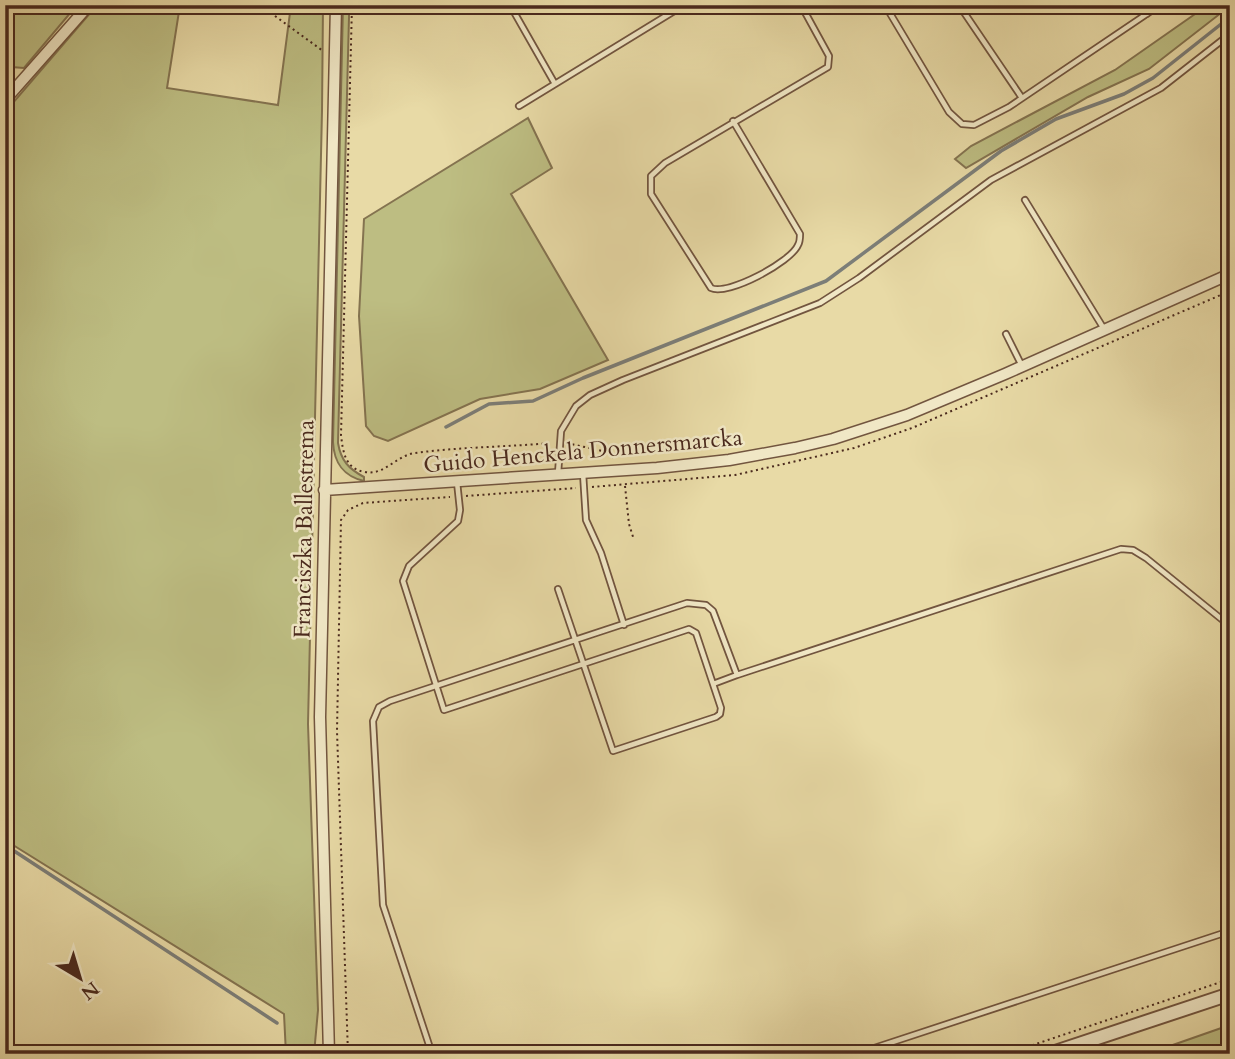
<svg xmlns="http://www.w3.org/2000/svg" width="1235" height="1059" font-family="Cardo,serif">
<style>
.green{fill:#bdbd82;stroke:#847350;stroke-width:2}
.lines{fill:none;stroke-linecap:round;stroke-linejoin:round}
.stream{stroke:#7c7e78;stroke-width:3.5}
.service-casing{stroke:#72553f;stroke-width:8}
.minor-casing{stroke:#72553f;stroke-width:13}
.tertiary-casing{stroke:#72553f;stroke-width:16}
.path{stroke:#4a291d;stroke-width:2;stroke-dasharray:2 3.5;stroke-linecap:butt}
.service{stroke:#f0e7c5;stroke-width:4.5}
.minor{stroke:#f0e7c5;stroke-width:10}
.tertiary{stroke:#f0e7c5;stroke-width:12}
.labels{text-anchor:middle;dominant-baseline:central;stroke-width:5;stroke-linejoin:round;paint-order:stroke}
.street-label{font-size:23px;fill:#4a291d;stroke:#f0e7c5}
</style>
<rect width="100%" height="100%" fill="#e8daa6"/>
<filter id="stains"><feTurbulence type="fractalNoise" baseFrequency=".00286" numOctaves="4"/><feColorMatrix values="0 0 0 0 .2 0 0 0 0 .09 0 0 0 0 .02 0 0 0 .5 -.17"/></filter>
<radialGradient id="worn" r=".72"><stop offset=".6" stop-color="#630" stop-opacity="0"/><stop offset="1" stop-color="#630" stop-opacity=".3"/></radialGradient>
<path class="green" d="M5 5H77L24 68 11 67 5 58Z
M97 5H180L167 88 278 105 291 5H323L322 111 308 724 318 1010 314 1054H286L284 1014 5 840V112Z
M343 5H349V17L338 443C341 461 349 469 364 477V481C343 476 334 463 333 442Z
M1208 5 1230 6 1149 69 1088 97 966 168 955 159 971 146 1115 70Z
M528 118 552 168 511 194 608 360 540 389 480 399 388 441 374 436 366 426 359 316 364 219Z
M1230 1025V1054H1147Z"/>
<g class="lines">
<path class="stream" d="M446 427 489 404 533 401 583 378 826 281 1001 151 1056 119 1124 94 1153 78 1230 17
M5 845 277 1023"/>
<defs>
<path id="service" d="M510 5 555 84 519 106
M885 5 949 112 962 124 974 125 1009 107 1160 5
M959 5 1022 98
M1141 5 1147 14
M555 84 684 5
M733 121 800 234C800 238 800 242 798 245 791 262 728 296 711 288L651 194V176L665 163 828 67 829 56 801 5
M1025 200 1104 329
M1006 334 1022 366
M583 473 586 520 601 553 624 625
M558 474 561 431 576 406 590 395 623 380 820 303 859 278 991 180 1161 88 1230 34
M457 482 460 510 458 521 409 566 403 581 444 710 689 629 696 633 721 708 720 714 716 717 613 751C595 697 576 643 558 589
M713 684 737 675
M432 1054 383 905 373 721 379 707 390 701 687 603 706 605 713 611 737 675 1121 549 1133 550 1146 558 1230 626
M856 1054 1230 931"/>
<path id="minor" d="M5 100 89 5
M324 490 657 468 729 460 795 448 833 439 907 415 1005 374 1230 274
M329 1054 320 717 336 5"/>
<path id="tertiary" d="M1049 1054 1230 994"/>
</defs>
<use href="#service" class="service-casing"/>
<use href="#minor" class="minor-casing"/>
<use href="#tertiary" class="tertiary-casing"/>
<path class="path" d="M212 5 219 10
M352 5 341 435C343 452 345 469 365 472 384 476 397 455 415 453 460 447 506 447 551 443
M275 16 323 51
M5 67 11 76
M567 443 611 453 613 458
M625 486 629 524 634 540
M592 487 735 475 854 448 912 428 1230 291
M466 496 576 488
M348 1054 337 731 341 520 348 510 363 503 450 497
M1006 1054 1230 979"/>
<use href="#service" class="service"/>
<use href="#minor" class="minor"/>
<use href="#tertiary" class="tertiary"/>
</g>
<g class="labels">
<g class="street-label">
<text transform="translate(583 451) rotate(-5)">Guido Henckela Donnersmarcka</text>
<text transform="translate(304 529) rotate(-89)">Franciszka Ballestrema</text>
</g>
</g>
<rect width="1235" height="1059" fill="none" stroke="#e8daa6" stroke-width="28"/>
<rect x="7" y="7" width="1221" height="1045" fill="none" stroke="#4a291d" stroke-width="3.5"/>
<rect x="14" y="14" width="1207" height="1031" fill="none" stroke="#4a291d" stroke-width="2"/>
<g transform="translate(80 978) rotate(142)" stroke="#f0e7c5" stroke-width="5" paint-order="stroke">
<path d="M0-5L12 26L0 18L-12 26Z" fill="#4a291d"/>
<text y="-10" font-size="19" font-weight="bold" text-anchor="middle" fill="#4a291d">N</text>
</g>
<rect width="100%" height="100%" filter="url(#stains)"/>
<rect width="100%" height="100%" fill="url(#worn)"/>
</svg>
